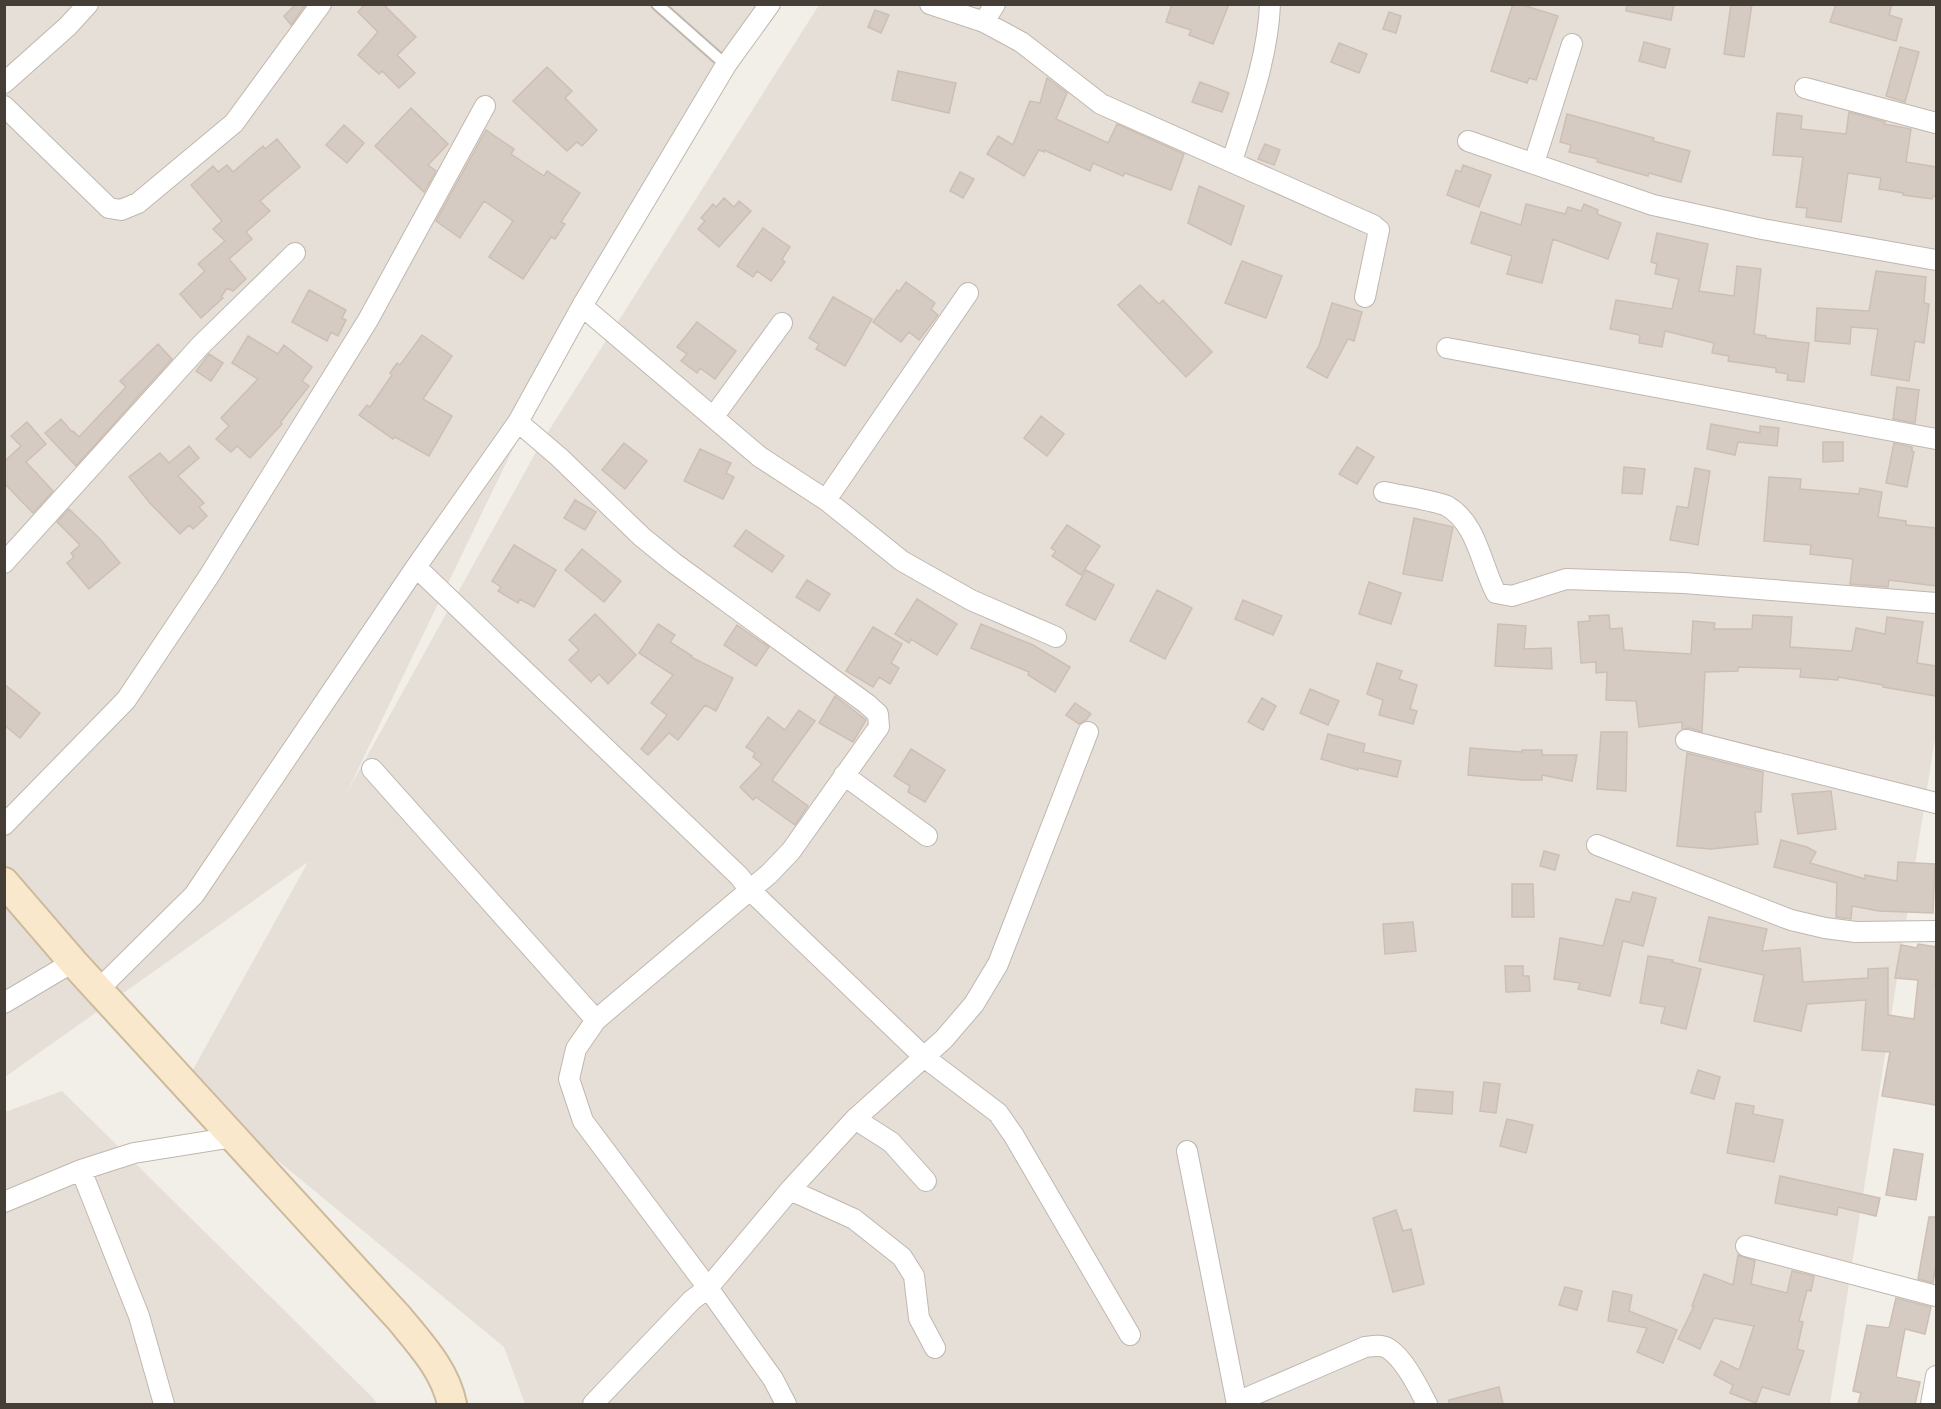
<svg xmlns="http://www.w3.org/2000/svg" width="1941" height="1409" font-family="Arial,sans-serif">
<style>
.residential{fill:#e6dfd7}
.building{fill:#d6cbc2;stroke:#cdbfb3;stroke-width:1.5}
.lines{fill:none;stroke-linecap:round;stroke-linejoin:round}
.lane-casing{stroke:#c0b7af;stroke-width:14}
.street-casing{stroke:#c0b7af;stroke-width:22}
.secondary-casing{stroke:#cdba9c;stroke-width:32}
.lane{stroke:#fff;stroke-width:10}
.street{stroke:#fff;stroke-width:20}
.secondary{stroke:#f9e8cb;stroke-width:28}
</style>
<rect width="100%" height="100%" fill="#f2eee8"/>
<path class="residential" d="M5 5H756L582 306 346 794 541 443 819 5H1936V732L1830 1404H525L504 1347 185 1084 308 862 5 1077Z
M62 1091 374 1399 377 1404H5V1112Z"/>
<path class="building" d="M296 4H306L291 25 284 16Z
M365 4H383L416 37 397 55 415 73 399 88 382 71 379 74 358 55 378 32 358 12Z
M1172 4H1229L1213 44 1189 35 1191 30 1166 22Z
M1513 4H1519L1558 16 1536 80 1529 78 1527 83 1491 71Z
M1627 4H1674L1671 20 1626 11Z
M1731 4H1752L1744 57 1724 54Z
M1836 4H1892L1889 15 1902 19 1896 41 1830 22Z
M875 10 889 15 881 33 868 27Z
M1389 12 1401 16 1396 33 1383 29Z
M1644 42 1670 49 1665 68 1639 61Z
M1339 43 1367 54 1359 73 1331 62Z
M1900 47 1919 52 1905 102 1886 96Z
M547 67 572 91 565 98 597 130 582 146 577 142 567 151 513 101Z
M898 71 956 83 949 113 892 100Z
M1047 78 1067 93 1056 119 1108 143 1117 124 1184 154 1171 190 1125 173 1123 176 1093 163 1090 171 1044 150V152L1039 150 1024 176 987 154 998 136 1013 145 1030 101 1040 103Z
M1200 82 1229 93 1222 112 1192 102Z
M411 108 448 144 428 165 436 171 424 192 375 146Z
M1849 112 1885 122 1884 124 1911 129 1906 162 1936 167V197L1933 196 1932 199 1903 195V193L1879 189 1881 178 1848 173 1841 222 1806 217 1807 208 1796 207 1803 157 1773 155 1777 113 1802 116 1801 129 1846 134Z
M1567 114 1654 138 1653 141 1690 151 1681 182 1649 173 1648 176 1597 162 1598 159 1569 152 1571 145 1560 142Z
M344 125 364 143 347 163 326 145Z
M486 130 514 149 511 154 544 176 547 171 580 193 561 222 565 224 555 239 551 237 523 279 489 257 513 221 484 201 460 238 436 221Z
M277 139 300 167 260 201 270 211 246 232 252 239 229 259 246 279 233 291 227 288 221 297 223 298 201 318 180 294 205 271 198 264 225 241 213 229 222 221 191 185 213 166 218 172 227 165 233 172 263 146 265 149Z
M1265 144 1280 150 1274 165 1258 159Z
M1463 165 1491 175 1479 207 1447 195 1456 170 1461 172Z
M960 172 974 179 963 198 950 191Z
M1199 186 1244 206 1231 245 1188 223Z
M724 198 734 207 739 201 751 211 719 247 698 229 705 221 701 218 713 204 716 207Z
M1526 204 1565 214 1568 207 1581 211 1584 204 1598 210 1597 214 1621 223 1608 259 1553 239 1542 283 1507 274 1512 256 1471 243 1481 212 1521 225Z
M763 228 790 247 782 259 785 262 771 281 757 271 753 277 737 266Z
M1657 233 1708 244 1699 291 1734 296 1737 266 1761 269 1754 334 1766 336V338L1809 343 1804 382 1787 380 1788 374 1776 372V368L1728 361 1729 356 1712 353 1714 343 1665 331 1662 347 1639 343 1640 335 1610 329 1616 300 1672 309 1679 279 1655 274 1657 264 1651 262Z
M1242 261 1282 276 1266 318 1225 303Z
M1876 271 1926 277 1924 303 1929 304 1924 343 1915 341 1909 381 1871 375 1878 329 1851 327 1850 344 1815 341 1817 308 1869 311Z
M906 282 935 303 931 309 938 315 919 340 909 332 901 342 873 322 897 290 899 292Z
M1140 285 1159 304 1163 300 1212 352 1186 377 1118 305Z
M309 290 346 310 342 318 346 320 338 336 331 332 327 341 292 322Z
M833 297 872 319 845 366 816 349 819 344 809 338Z
M1332 303 1362 312 1354 341 1348 339 1327 378 1307 367 1319 346Z
M697 322 736 351 715 379 700 368 697 373 681 361 687 354 677 347Z
M422 335 452 356 423 399 452 416 429 456 395 437 393 439 359 415 367 405 370 407 392 375 390 373 397 363 400 365Z
M248 336 278 354 284 345 312 367 302 381 309 386 280 423 282 424 250 458 237 446 231 452 216 439 229 426 221 418 258 379 232 363Z
M158 344 172 359 76 466 45 433 61 419 72 432 73 431 79 437 126 387 120 381Z
M209 354 223 363 211 381 196 371Z
M1897 387 1919 390 1915 423 1893 419Z
M1041 416 1064 434 1047 456 1024 438Z
M27 422 46 444 26 462 53 491 33 513 4 483V462L21 446 11 436Z
M1711 424 1760 433V426L1779 428 1777 446 1738 442 1735 455 1707 449Z
M1823 442H1843V461L1823 462Z
M624 443 647 461 625 489 602 470Z
M1894 443 1912 447V451L1914 452 1907 487 1886 483Z
M189 446 199 458 178 476 204 503 199 507 207 516 193 529 189 525 180 534 149 502 129 477 160 453 169 463Z
M1357 447 1374 457 1357 484 1339 474Z
M700 449 731 463 726 473 734 477 723 499 684 481Z
M1624 467 1645 469 1642 494 1622 493Z
M1695 468 1710 471 1698 545 1670 540 1677 506 1688 508Z
M1769 477 1801 479 1800 489 1859 494 1860 488 1882 492 1878 517 1906 521V525L1936 528V586L1889 580 1888 587 1850 584 1853 559 1810 554 1811 545 1764 541Z
M575 500 596 512 585 530 564 518Z
M69 509 99 538 120 563 89 589 67 563 74 557 71 553 80 545 57 522Z
M1414 518 1453 527 1442 581 1403 574Z
M1067 525 1100 546 1081 575 1052 556 1056 551 1051 548Z
M746 530 784 556 772 572 734 546Z
M514 545 556 570 534 607 520 599 518 603 498 591 501 587 492 581Z
M582 549 621 581 604 602 565 570Z
M1086 570 1114 585 1095 620 1066 605Z
M807 580 830 594 819 611 796 597Z
M1369 582 1401 593 1391 624 1359 614Z
M1157 590 1192 608 1165 659 1130 641Z
M917 599 957 624 937 655 911 639 909 643 895 634Z
M1243 600 1282 616 1273 635 1235 619Z
M595 614 636 655 608 684 599 674 591 682 569 660 579 650 569 640Z
M1609 615 1610 629 1622 628 1624 650 1691 654 1693 621 1715 623 1714 629H1752L1753 615 1792 617 1790 647 1852 651 1856 628 1885 634 1887 617 1923 622 1917 663 1936 666V696L1883 687V685L1838 677V680L1800 677 1801 669 1738 667V671L1705 672 1702 732 1689 728 1682 729V722L1639 727 1636 701 1606 700 1607 672 1596 673V662L1581 663 1578 622 1590 621 1589 616Z
M658 624 675 635 670 642 692 656 691 657 733 678 716 711 705 705 678 740 669 733 648 755 641 749 667 715 651 703 673 675 639 653Z
M981 624 1033 645 1070 667 1055 692 1028 675 1029 672 971 648Z
M1498 624 1526 626 1524 649 1551 648 1552 669 1495 666Z
M737 625 769 647 756 666 724 645Z
M873 627 902 644 891 663 899 668 890 684 879 677 873 687 846 671Z
M1377 663 1402 671 1399 679 1417 685 1410 709 1417 711 1413 724 1379 715 1383 700 1367 694Z
M4 684 40 713 20 738 4 725Z
M1310 689 1339 701 1328 725 1300 713Z
M835 696 866 720 853 742 819 723Z
M1262 698 1276 706 1263 730 1248 722Z
M1075 703 1091 714 1086 720 1079 724 1066 715Z
M799 710 815 721 772 780 808 806 795 825 756 797 753 800 740 787 762 764 753 757 755 753 746 747 768 717 785 730Z
M1601 732H1627L1626 791 1597 789Z
M1328 734 1365 744 1363 752 1401 761 1397 777 1358 768V770L1321 759Z
M1470 748 1522 752V750H1542V755H1577L1572 781 1542 775V780H1523L1468 775Z
M911 749 945 770 925 802 908 792 910 786 894 776Z
M1687 753 1763 772 1761 812H1755L1758 844 1711 849 1677 846Z
M1831 791 1836 829 1798 834 1792 794Z
M1781 840 1807 847 1816 852 1810 863 1865 879V875L1897 881 1898 862 1935 864 1933 913 1879 911 1852 906 1851 919 1836 917 1837 883 1774 867Z
M1544 851 1559 855 1555 870 1540 866Z
M1512 884H1533L1534 917H1512Z
M1633 892 1656 898 1643 946 1623 941 1610 996 1578 989 1580 983 1554 979 1560 938 1603 946 1616 899 1630 902Z
M1709 917 1767 929 1762 951 1800 948 1803 982 1868 978V969L1888 968V1015L1914 1019 1918 980 1895 978 1901 945 1917 948 1918 944 1936 947 1935 986H1936V1105L1882 1096 1890 1052 1862 1050 1866 1000 1807 1004 1801 1031 1754 1021 1764 975 1699 961Z
M1413 922 1416 951 1385 954 1383 924Z
M1648 956 1673 960 1672 962 1701 969 1686 1029 1661 1023 1665 1007 1640 1003Z
M1505 966H1523V976H1529L1530 991 1506 992Z
M1698 1070 1720 1077 1714 1099 1691 1093Z
M1484 1082 1500 1084 1496 1113 1480 1111Z
M1416 1089 1453 1092 1452 1114 1414 1111Z
M1736 1103 1754 1106 1753 1114 1783 1120 1774 1162 1727 1153Z
M1507 1119 1533 1125 1526 1153 1500 1146Z
M1894 1149 1923 1154 1916 1200 1886 1195Z
M1780 1176 1880 1198 1876 1216 1838 1207 1837 1215 1775 1203Z
M1396 1210 1403 1231 1411 1229 1424 1284 1393 1292 1373 1218Z
M1929 1217H1936V1264L1933 1283 1918 1279Z
M1738 1255 1755 1261 1751 1284 1787 1293 1792 1271 1814 1276 1811 1291 1807 1290 1799 1321 1803 1322 1797 1349 1804 1351 1789 1395 1762 1387 1756 1403 1730 1393 1733 1385 1714 1375 1721 1361 1739 1370 1754 1326 1714 1318 1700 1349 1678 1339 1694 1306H1692L1704 1274 1733 1285Z
M1565 1287 1582 1291 1577 1310 1559 1305Z
M1613 1291 1632 1295 1629 1311 1677 1330 1663 1363 1637 1352 1647 1328 1608 1321Z
M1896 1298 1931 1307 1925 1334 1905 1329 1896 1377 1920 1382 1915 1404H1858L1861 1393 1853 1391 1867 1325 1889 1328Z
M1499 1387 1503 1404H1449V1400Z"/>
<g class="lines">
<defs>
<path id="lane" d="M657 4 726 65"/>
<path id="street" d="M930 4 984 22 1021 42 1101 104 1373 225 1379 230 1365 297
M984 22 995 4
M4 83 68 26 88 4
M1805 88 1936 123
M4 106 109 208 121 210 138 203 234 123 321 4
M1468 141 1653 205 1762 229 1936 260
M1232 161C1248 110 1268 58 1270 4
M1534 163 1572 44
M582 306 760 457 826 500 902 561 971 600 1056 637
M1447 348 1936 439
M714 416 782 323
M518 422 559 457 642 537 674 563 867 704 878 714 879 727 791 851 769 874 596 1020 576 1049 569 1079 583 1121 708 1288 773 1379 786 1404
M1384 492C1398 495 1437 501 1447 506 1477 523 1481 565 1496 593L1512 596 1566 579 1684 583 1936 603
M826 500 968 293
M4 563 200 346 295 253
M416 567 739 876 750 890 924 1057 998 1113 1014 1136 1130 1335
M1686 740 1936 803
M372 769 596 1020
M844 775 927 836
M4 825 126 700 209 576 368 320 485 106
M1597 845 1791 920 1825 928 1856 932 1936 931
M99 989 194 895 416 567 518 422 582 306 726 65 770 4
M4 1003 73 962
M855 1119 891 1142 926 1181
M1187 1151 1237 1404
M81 1170 139 1316 164 1404
M790 1190 854 1219 902 1257 914 1276 919 1318 935 1348
M4 1202 81 1170 134 1153 234 1137
M1746 1246 1936 1296
M1237 1402 1365 1347C1373 1346 1382 1344 1389 1349 1405 1360 1418 1387 1427 1404
M593 1404 692 1300 708 1288 790 1190 855 1119 944 1039 974 1004 998 964 1088 732
M1931 1404 1936 1376"/>
<path id="secondary" d="M4 882 73 962 399 1318C421 1345 445 1370 452 1404"/>
</defs>
<use href="#lane" class="lane-casing"/>
<use href="#street" class="street-casing"/>
<use href="#secondary" class="secondary-casing"/>
<use href="#lane" class="lane"/>
<use href="#street" class="street"/>
<use href="#secondary" class="secondary"/>
</g>
<rect width="1941" height="1409" fill="none" stroke="#453e37" stroke-width="12"/>
</svg>
